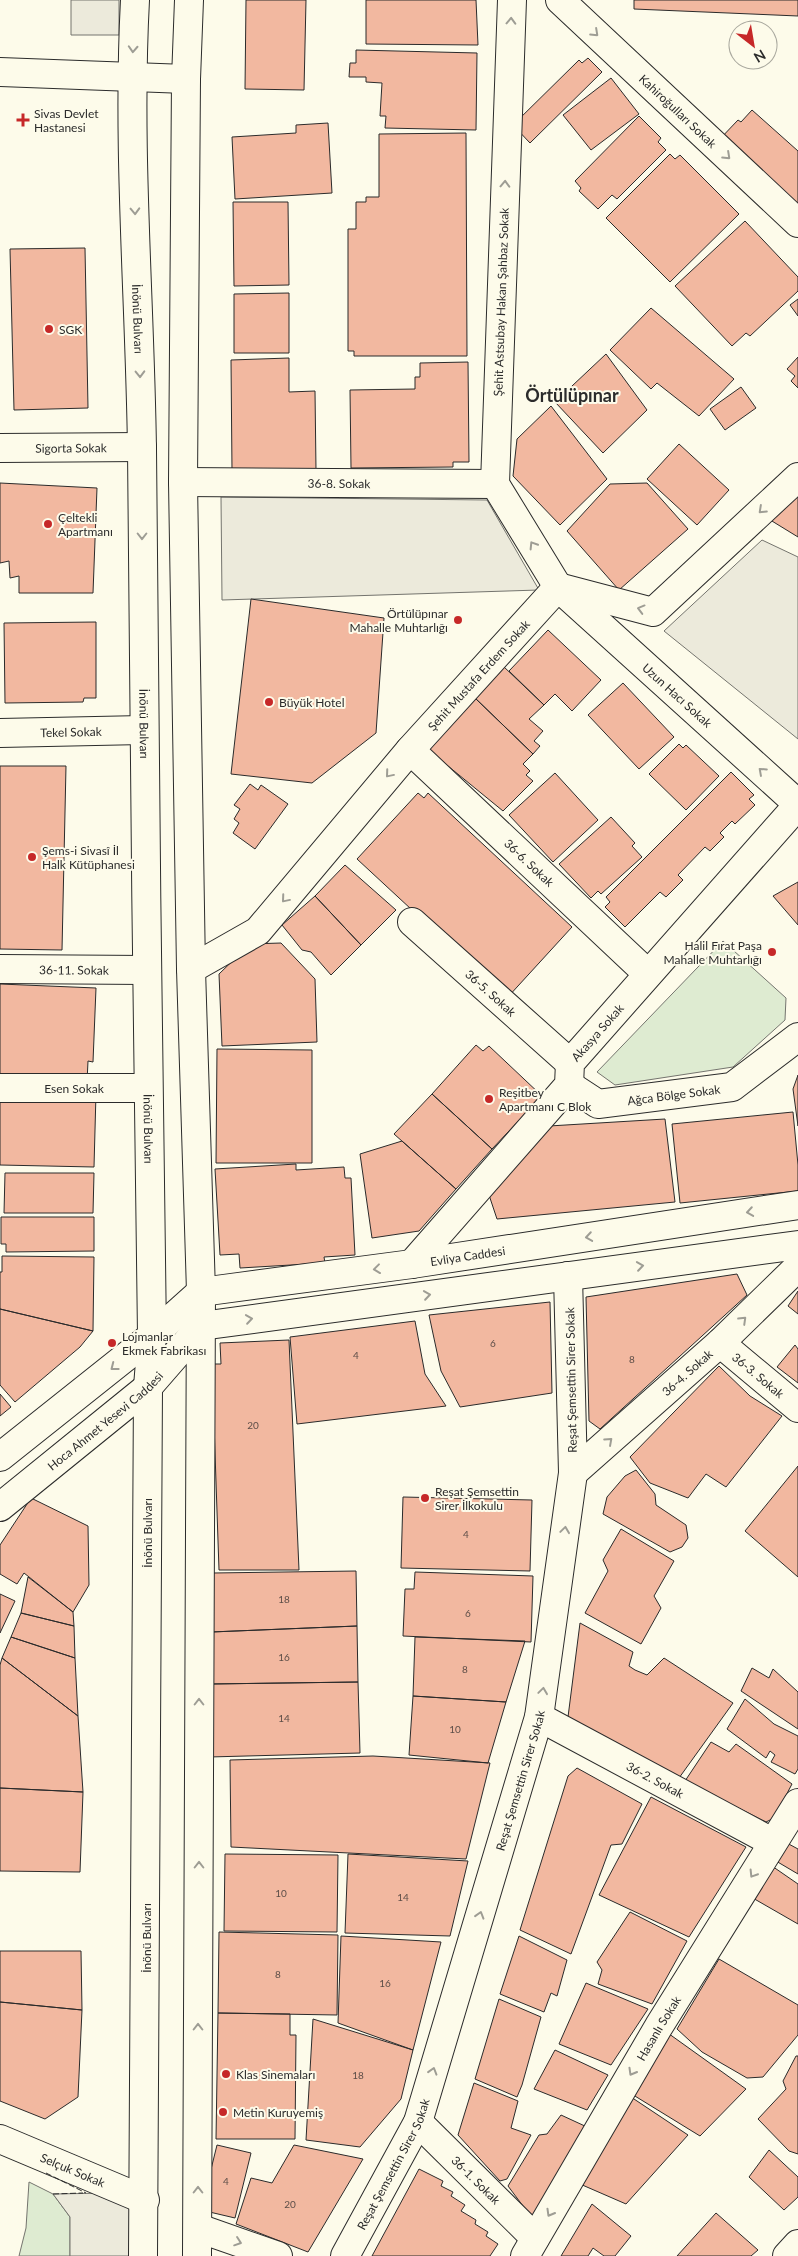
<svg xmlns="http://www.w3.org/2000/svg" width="798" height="2256" font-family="Lato,sans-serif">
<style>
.green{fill:#deebd1;stroke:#74746e}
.parking{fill:#eceadb;stroke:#74746e}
.building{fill:#f2b8a0;stroke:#2b2b2b}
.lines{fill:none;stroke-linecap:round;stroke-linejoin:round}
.minor-casing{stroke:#2b2b2b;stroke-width:30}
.major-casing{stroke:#2b2b2b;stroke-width:30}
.minor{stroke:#fdfbea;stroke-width:28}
.major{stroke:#fdfbea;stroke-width:28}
.fence{stroke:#2b2b2b;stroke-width:1;stroke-dasharray:6 2.5;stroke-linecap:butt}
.oneway{stroke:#9e9d94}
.poi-dot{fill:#c62828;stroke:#fdfbea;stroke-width:2}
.labels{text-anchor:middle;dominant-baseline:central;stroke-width:4;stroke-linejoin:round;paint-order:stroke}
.number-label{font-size:10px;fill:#5d4e48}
.street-label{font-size:12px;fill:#2b2b2b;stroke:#fdfbea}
.poi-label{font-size:12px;fill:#2b2b2b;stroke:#fdfbea;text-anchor:start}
.district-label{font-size:18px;font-weight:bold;fill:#2b2b2b;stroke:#fdfbea}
</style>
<rect width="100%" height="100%" fill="#fdfbea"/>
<path class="green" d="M723 941 786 998 785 1020 733 1067 615 1085 597 1072Z
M29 2182 53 2194 70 2217V2256H19L26 2228Z"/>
<path class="parking" d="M71 0H119V35H71Z
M221 497 487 500 539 590 222 600Z
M762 540 798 557V739L664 631Z
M109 2193 136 2202 135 2256H70V2217L53 2194Z"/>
<path class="building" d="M246 0H306L304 90 245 89Z
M366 0H476L478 45 366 44Z
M634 0H798V16L634 9Z
M356 50 477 53 476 130 385 128 386 116H380L382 83 366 82V77H349L350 63H356Z
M588 58 602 72 530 143 513 125 579 60 582 63Z
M611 78 639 114 591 150 563 115Z
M752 110 798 151V214L718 141 738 120 741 122Z
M639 116 661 138 658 142 666 150 617 199 612 195 598 209 579 191 581 188 575 181Z
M328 123 332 193 235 199 232 137 296 133V125Z
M466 133 467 356H354V351H348V229H356V202H366V197H379V134Z
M670 154 675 159 680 155 739 214 670 282 606 218Z
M233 202H288L289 285 234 286Z
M745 221 798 277V291L750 336 746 333 732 346 675 286Z
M85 248 88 408 14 410 10 249Z
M289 293V353H234V294Z
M798 299V316L790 305Z
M651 308 734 379 699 416 657 383 651 389 610 350Z
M606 354 647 410 603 453 555 402Z
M798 357V388L791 381 795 376 787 369Z
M289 358V392L315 391 316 470 232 471 231 360Z
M468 362 469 462H453V467L351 468 350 390 415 389V377H420V363Z
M741 387 756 408 725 430 710 409Z
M551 406 607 479 560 525 513 476 517 439Z
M679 444 729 490 697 525 647 479Z
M0 483 97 488 93 593H19V576L10 578 9 561 0 563Z
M647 483 688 529 619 590 567 531 610 484Z
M798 493V537L767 518Z
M251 599 384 618 376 733 312 783 231 774Z
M96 622V698H84L83 702 5 703 4 623Z
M548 630 601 680 572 711 555 694 544 705 509 671Z
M503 666 544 705 529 719 543 731 534 741 540 746 533 754 474 697Z
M623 683 674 737 639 769 588 715Z
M474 697 533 754 523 764 530 771 526 775 533 781 503 811 426 748Z
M679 744 683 748 686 745 719 776 686 810 649 774Z
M0 766H66L62 950 0 949Z
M731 772 754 795 749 799 755 805 735 824 732 821 720 833 724 837 710 851 705 847 678 875 683 880 666 897 660 892 625 927 605 907 610 902 606 897Z
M555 773 598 820 553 862 509 815Z
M250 784 258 790 261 785 288 804 255 849 233 833 239 823 234 819 240 809 234 805Z
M418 793 424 798 428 793 572 927 507 998 357 859Z
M611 817 635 843 632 846 642 857 601 894 598 891 591 898 559 864Z
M345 865 396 910 361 945 315 896Z
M798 882V925L773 896Z
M315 896 361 945 331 975 311 952 302 950 282 925Z
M281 943 315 979 317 1042 222 1046 219 974 250 944Z
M0 984 96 988 93 1062 88 1061 87 1082 0 1078Z
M476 1045 483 1051 489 1046 542 1096 492 1149 432 1094Z
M217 1049 312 1050V1163H216Z
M798 1075V1126L793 1089Z
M0 1090 96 1093 94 1167 0 1165Z
M432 1094 492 1149 456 1189 394 1134Z
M793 1112 798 1165V1191L680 1203 672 1124Z
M665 1119 675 1202 497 1219 487 1189 549 1126Z
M402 1141 456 1189 419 1231 372 1238 360 1154Z
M296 1164V1170L344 1167 345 1178H351L355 1255 324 1257 325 1263 240 1268 239 1254 220 1255 215 1169Z
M5 1173H94L93 1213H4Z
M1 1217H94V1251L6 1252V1244H1Z
M2 1256 94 1257 93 1331 0 1309V1272H2Z
M737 1274 747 1295 600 1429 589 1421 586 1297Z
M798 1291V1314L788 1306Z
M550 1302 552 1393 460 1407 441 1371 429 1315Z
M0 1309 93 1331 80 1347 15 1402 0 1385Z
M415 1321 425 1374 446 1406 297 1424 290 1337Z
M289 1340 299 1570H219L212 1364H221L220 1343Z
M795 1345 798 1349V1383L777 1367Z
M719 1366 750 1396 782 1416 726 1487 706 1474 688 1498 650 1483 630 1457Z
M0 1394 11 1407 0 1416Z
M798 1466V1577L745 1531Z
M636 1470 655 1494 656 1505 686 1525 688 1538 682 1547 670 1552 603 1514 607 1497 625 1476Z
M403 1497 532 1500 530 1571 401 1568Z
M31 1498 88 1526 89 1585 73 1612 24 1573 17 1584 0 1574V1545Z
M621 1529 674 1561 654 1596 661 1608 641 1644 585 1613 608 1571 603 1560Z
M356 1571 357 1626 211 1632 213 1573Z
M415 1572 533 1576 531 1642 403 1636 405 1589H414Z
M28 1577 73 1612 74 1626 21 1613Z
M0 1594 15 1601 0 1633Z
M21 1613 74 1626 75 1658 11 1637Z
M580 1623 633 1652 629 1666 635 1670 647 1675 664 1658 733 1703 679 1778 639 1761 568 1717Z
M357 1626 358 1682 210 1684 211 1632Z
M11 1637 75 1658 78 1716 2 1658Z
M415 1637 525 1641 506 1702 413 1696Z
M2 1658 78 1716 83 1792 0 1788V1665Z
M752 1668 769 1678 773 1669 798 1692V1729L741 1691Z
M358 1682 360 1753 209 1757 210 1684Z
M413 1696 506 1702 488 1763 409 1755Z
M745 1699 774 1724 798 1736V1769L795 1774 771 1762 775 1755 770 1751 766 1758 727 1729Z
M711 1742 729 1752 736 1744 792 1784 774 1818 766 1822 685 1781Z
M373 1756 490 1763 466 1859 231 1847 230 1760Z
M577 1768 642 1804 622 1844 611 1845 571 1954 520 1930 568 1776Z
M0 1788 83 1792 80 1872 0 1871Z
M651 1797 746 1847 689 1937 599 1895Z
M785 1842 798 1849V1874L776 1861Z
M225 1854 338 1855 337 1932 224 1931Z
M348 1854 468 1861 450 1936 345 1933Z
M769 1864 798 1884V1924L751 1897Z
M630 1912 687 1941 652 2004 598 1984 602 1970 597 1962Z
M219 1932 338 1935 337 2015 218 2013Z
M341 1936 441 1942 413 2050 338 2023Z
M519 1936 567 1960 557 1996 551 1993 544 2012 500 1994Z
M0 1951H81L82 2010 0 2002Z
M719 1959 798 2005V2035L763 2077 747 2078 702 2052 677 2029Z
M586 1983 648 2009 611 2065 559 2044Z
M499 1999 541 2017 522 2085 517 2097 475 2079Z
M0 2002 82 2010 78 2097 45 2119 0 2101Z
M218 2013 290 2014V2035H296L295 2139H216Z
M313 2019 413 2050 401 2099 360 2147 306 2140Z
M665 2031 746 2089 700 2136 630 2093Z
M555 2050 608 2075 587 2110 534 2089Z
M796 2056H798V2154L789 2151 758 2119 786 2089 783 2081Z
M474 2083 518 2101 511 2128 531 2135 507 2179 500 2181 458 2135Z
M631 2097 688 2135 626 2204 580 2184Z
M561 2115 587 2127 532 2218 508 2186 539 2135 547 2134Z
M217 2145 251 2153 235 2218 201 2210Z
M294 2145 363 2159 308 2252 236 2224 251 2178 272 2183Z
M769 2150 798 2177V2197L784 2210 749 2177Z
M419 2169 443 2181 441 2186 453 2192 451 2196 465 2205 461 2211 476 2220 475 2224 488 2232 486 2236 498 2244 490 2256H372Z
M592 2204 631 2236 615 2256H604L593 2248 588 2256H561Z
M716 2213 758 2250 751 2256H677Z"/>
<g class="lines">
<defs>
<g id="minor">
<path id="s1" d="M512 0 495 484 558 587 798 804"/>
<path id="s2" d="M560 0 798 223"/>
<path d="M0 72 186 79"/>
<path id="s3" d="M0 448 142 447"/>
<path id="s4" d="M183 482 495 484"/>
<path id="s5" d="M0 733 143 730"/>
<path id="s6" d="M410 750 648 974"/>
<path id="s7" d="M412 922 570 1063"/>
<path id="s8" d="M0 969 147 970"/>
<path id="s9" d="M191 969 258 931 410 750 558 587 653 612 798 477"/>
<path id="s10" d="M569 1085 598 1104 732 1087 798 1037"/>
<path id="s11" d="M0 1088H148"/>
<path id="s12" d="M412 1264 569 1085 570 1063 798 805"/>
<path id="s13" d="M720 1343 798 1408"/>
<path d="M0 1457 152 1336"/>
<path id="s14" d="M573 1473 720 1343 798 1267"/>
<path id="s15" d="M0 1507 148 1387 201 1326"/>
<path id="s16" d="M539 1717 772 1842"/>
<path id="s17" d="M418 2122 535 2238"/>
<path id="s18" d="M0 2139 145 2200"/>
<path d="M198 2228 278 2256"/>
<path id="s19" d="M345 2256 418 2122 539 1717 573 1473 568 1276"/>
<path id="s20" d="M525 2256 659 2026 798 1803"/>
<path d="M787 2256 798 2244"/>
</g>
<g id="major">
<path id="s21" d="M135 0C127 150 140 300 142 450 145 745 147 1041 152 1336L148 1387 143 2256"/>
<path d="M189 0 186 79 183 482 191 969 201 1292 197 2256"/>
<path d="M201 1326 798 1245"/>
<path id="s22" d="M152 1336 201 1292 412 1264 798 1205"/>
</g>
</defs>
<use href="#minor" class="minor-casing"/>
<use href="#major" class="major-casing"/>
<use href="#minor" class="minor"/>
<use href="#major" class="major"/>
<path class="fence" d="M46 2173 86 2193
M53 2194 83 2193"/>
</g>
<defs><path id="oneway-chevron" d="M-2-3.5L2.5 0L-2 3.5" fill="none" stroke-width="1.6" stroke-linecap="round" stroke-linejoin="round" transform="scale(1.25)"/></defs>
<g class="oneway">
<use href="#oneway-chevron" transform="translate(511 21) rotate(-88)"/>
<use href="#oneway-chevron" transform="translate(595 33) rotate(43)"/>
<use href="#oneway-chevron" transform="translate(133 49) rotate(93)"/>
<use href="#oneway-chevron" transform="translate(727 156) rotate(43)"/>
<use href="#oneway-chevron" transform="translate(505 184) rotate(-88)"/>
<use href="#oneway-chevron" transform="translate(135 211) rotate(88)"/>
<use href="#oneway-chevron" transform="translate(140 374) rotate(89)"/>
<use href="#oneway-chevron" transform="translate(762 510) rotate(137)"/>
<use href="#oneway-chevron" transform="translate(142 536) rotate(90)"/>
<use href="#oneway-chevron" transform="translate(533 545) rotate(-122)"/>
<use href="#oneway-chevron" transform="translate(641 609) rotate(-165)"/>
<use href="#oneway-chevron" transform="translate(762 771) rotate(-138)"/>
<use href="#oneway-chevron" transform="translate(389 774) rotate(130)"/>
<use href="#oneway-chevron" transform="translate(285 899) rotate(130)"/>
<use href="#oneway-chevron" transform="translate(750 1212) rotate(171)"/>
<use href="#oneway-chevron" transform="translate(589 1237) rotate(171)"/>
<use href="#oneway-chevron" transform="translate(640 1266) rotate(-8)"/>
<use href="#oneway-chevron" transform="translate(377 1269) rotate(173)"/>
<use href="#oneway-chevron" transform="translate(427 1295) rotate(-8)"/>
<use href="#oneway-chevron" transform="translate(249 1319) rotate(-8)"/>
<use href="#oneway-chevron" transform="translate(743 1320) rotate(-44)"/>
<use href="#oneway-chevron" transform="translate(114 1367) rotate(142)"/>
<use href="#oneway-chevron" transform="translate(609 1441) rotate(-42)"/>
<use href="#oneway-chevron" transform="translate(565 1530) rotate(-82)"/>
<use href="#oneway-chevron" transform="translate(543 1691) rotate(-82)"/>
<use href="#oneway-chevron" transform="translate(199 1702) rotate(-90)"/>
<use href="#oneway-chevron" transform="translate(199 1865) rotate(-90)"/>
<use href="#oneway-chevron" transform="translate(753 1874) rotate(122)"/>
<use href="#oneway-chevron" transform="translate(480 1915) rotate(-73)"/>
<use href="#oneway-chevron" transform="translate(198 2027) rotate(-90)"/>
<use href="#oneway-chevron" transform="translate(433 2071) rotate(-73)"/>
<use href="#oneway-chevron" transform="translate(632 2072) rotate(120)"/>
<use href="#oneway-chevron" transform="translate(198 2190) rotate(-90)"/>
<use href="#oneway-chevron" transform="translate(550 2213) rotate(120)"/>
<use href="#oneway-chevron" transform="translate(238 2242) rotate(19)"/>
</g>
<g class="poi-dot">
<path d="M20.5 112.5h5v5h5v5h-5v5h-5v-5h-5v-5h5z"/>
<circle cx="49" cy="329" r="5"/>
<circle cx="48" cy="524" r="5"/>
<circle cx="458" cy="620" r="5"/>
<circle cx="269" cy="702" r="5"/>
<circle cx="32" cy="857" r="5"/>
<circle cx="772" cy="952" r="5"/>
<circle cx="489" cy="1099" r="5"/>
<circle cx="112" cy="1343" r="5"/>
<circle cx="425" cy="1498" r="5"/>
<circle cx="226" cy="2074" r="5"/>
<circle cx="223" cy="2112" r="5"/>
</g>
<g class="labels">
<g class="number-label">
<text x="493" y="1343">6</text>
<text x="356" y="1355">4</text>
<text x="632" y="1359">8</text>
<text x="253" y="1425">20</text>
<text x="466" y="1534">4</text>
<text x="284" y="1599">18</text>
<text x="468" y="1613">6</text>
<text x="284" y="1657">16</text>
<text x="465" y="1669">8</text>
<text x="284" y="1718">14</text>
<text x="455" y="1729">10</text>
<text x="281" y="1893">10</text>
<text x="403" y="1897">14</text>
<text x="278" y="1974">8</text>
<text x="385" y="1983">16</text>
<text x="358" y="2075">18</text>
<text x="226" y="2181">4</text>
<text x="290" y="2204">20</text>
</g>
<g class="street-label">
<text stroke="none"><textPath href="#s2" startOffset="162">Kahiroğulları Sokak</textPath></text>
<text transform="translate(501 302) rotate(-88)">Şehit Astsubay Hakan Şahbaz Sokak</text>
<text stroke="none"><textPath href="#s21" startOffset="319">İnönü Bulvarı</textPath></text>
<text stroke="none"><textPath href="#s3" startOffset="71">Sigorta Sokak</textPath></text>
<text stroke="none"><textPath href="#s4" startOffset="156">36-8. Sokak</textPath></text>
<text stroke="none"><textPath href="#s9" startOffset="415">Şehit Mustafa Erdem Sokak</textPath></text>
<text stroke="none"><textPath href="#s1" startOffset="766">Uzun Hacı Sokak</textPath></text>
<text stroke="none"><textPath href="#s21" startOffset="724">İnönü Bulvarı</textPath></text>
<text stroke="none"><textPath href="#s5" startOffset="71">Tekel Sokak</textPath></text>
<text stroke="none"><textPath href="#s6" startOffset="164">36-6. Sokak</textPath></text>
<text stroke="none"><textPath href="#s8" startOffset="74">36-11. Sokak</textPath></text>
<text stroke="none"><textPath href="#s7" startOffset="106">36-5. Sokak</textPath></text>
<text stroke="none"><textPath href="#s12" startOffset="301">Akasya Sokak</textPath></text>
<text stroke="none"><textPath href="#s11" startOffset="74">Esen Sokak</textPath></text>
<text stroke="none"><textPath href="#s10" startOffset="111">Ağca Bölge Sokak</textPath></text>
<text stroke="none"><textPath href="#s21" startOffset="1129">İnönü Bulvarı</textPath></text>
<text stroke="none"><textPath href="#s22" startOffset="335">Evliya Caddesi</textPath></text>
<text stroke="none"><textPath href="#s14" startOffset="152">36-4. Sokak</textPath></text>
<text stroke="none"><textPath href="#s13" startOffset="50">36-3. Sokak</textPath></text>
<text transform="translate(571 1380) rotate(-91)">Reşat Şemsettin Sirer Sokak</text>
<text stroke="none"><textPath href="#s15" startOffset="136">Hoca Ahmet Yesevi Caddesi</textPath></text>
<text transform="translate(147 1533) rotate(-90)">İnönü Bulvarı</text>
<text stroke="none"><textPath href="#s19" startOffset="509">Reşat Şemsettin Sirer Sokak</textPath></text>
<text stroke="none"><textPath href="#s16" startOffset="132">36-2. Sokak</textPath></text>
<text transform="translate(146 1938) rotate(-90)">İnönü Bulvarı</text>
<text stroke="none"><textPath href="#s20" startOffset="264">Hasanlı Sokak</textPath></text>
<text stroke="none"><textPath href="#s19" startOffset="104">Reşat Şemsettin Sirer Sokak</textPath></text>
<text stroke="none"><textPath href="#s18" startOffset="79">Selçuk Sokak</textPath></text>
<text stroke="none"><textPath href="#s17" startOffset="82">36-1. Sokak</textPath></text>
</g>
<g class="poi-label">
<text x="34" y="113">Sivas Devlet<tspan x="34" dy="14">Hastanesi</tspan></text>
<text x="59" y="329">SGK</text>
<text x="58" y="517">Çeltekli<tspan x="58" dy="14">Apartmanı</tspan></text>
<text x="448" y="613" text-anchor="end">Örtülüpınar<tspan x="448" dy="14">Mahalle Muhtarlığı</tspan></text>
<text x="279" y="702">Büyük Hotel</text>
<text x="42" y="850">Şems-i Sivasî İl<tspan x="42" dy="14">Halk Kütüphanesi</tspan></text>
<text x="762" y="945" text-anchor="end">Halil Fırat Paşa<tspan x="762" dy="14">Mahalle Muhtarlığı</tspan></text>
<text x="499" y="1092">Reşitbey<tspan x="499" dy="14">Apartmanı C Blok</tspan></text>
<text x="122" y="1336">Lojmanlar<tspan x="122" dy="14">Ekmek Fabrikası</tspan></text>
<text x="435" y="1491">Reşat Şemsettin<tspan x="435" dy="14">Sirer İlkokulu</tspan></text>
<text x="236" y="2074">Klas Sinemaları</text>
<text x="233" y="2112">Metin Kuruyemiş</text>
</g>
<g class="district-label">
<text x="572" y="395">Örtülüpınar</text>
</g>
</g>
<g transform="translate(753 45) rotate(149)"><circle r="24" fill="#fdfbea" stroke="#a9a89e"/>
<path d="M0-4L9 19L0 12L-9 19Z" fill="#c62828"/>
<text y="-8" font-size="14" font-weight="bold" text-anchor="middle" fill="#2b2b2b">N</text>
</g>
</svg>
